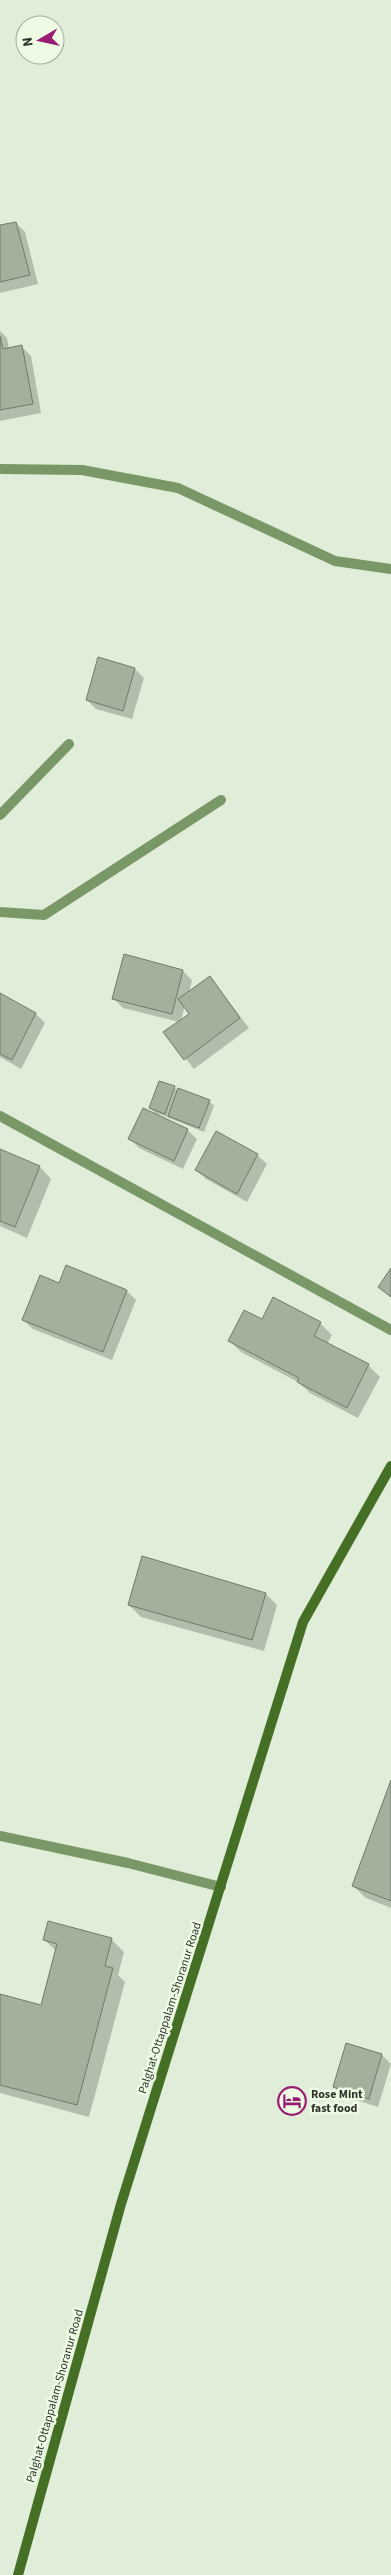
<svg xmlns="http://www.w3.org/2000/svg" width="391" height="2575" font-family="'Source Sans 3',sans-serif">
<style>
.shadow{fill:#0003;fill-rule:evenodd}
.building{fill:#a3b09c;stroke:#6f7b68}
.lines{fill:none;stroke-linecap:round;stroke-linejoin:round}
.minor{stroke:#7a9768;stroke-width:10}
.secondary{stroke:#456f24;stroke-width:10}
.labels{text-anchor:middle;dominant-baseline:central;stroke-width:5;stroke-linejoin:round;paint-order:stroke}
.street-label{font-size:12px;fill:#2f342c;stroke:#edfbe5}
.poi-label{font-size:12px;font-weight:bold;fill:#2f342c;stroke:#edfbe5;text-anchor:start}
</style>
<rect width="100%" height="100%" fill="#e0edd8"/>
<path class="shadow" d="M16 223 25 232 38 284 0 293V227Z
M0 331 7 338 9 349 21 346 31 356 41 413 0 421Z
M135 669 144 678 132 719 96 709 87 700Z
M183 971 192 980 189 993 210 977 249 1028 194 1069 165 1032 179 1022 123 1008 114 999ZM185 1006 191 1014 181 1020Z
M0 995 36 1014 45 1023 21 1069 0 1057Z
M174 1087 178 1091 209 1101 214 1106 204 1132 159 1114 158 1116 187 1130 197 1139 183 1169 139 1148 130 1139 158 1116 150 1108Z
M0 1150 40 1167 51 1179 27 1238 0 1226Z
M257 1155 267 1164 247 1202 206 1179 196 1170Z
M66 1267 127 1291 136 1300 112 1360 33 1329 23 1320 60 1284Z
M274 1299 320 1323 332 1335 327 1344 368 1365 380 1377 358 1418 310 1393 298 1382 241 1352 230 1341 263 1320Z
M142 1558 266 1594 277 1605 264 1651 141 1617 129 1605Z
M391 1784V1908L366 1898 353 1886Z
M111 1939 124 1952 118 1975 125 1982 89 2117 0 2093V1995L42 2006 56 1951 45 1940Z
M347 2045 382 2055 391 2064 378 2107 344 2096 334 2087Z"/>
<path class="building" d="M16 222 30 275 0 282V225Z
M0 336 3 349 22 345 33 404 0 410Z
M98 657 135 668 123 711 86 700Z
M124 954 183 970 172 1014 112 999Z
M210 976 240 1018 184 1060 163 1032 189 1014 178 999Z
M0 993 36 1013 12 1060 0 1054Z
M159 1081 175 1086 165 1114 149 1108Z
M178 1088 210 1100 199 1128 168 1116Z
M143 1108 188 1129 174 1161 128 1139Z
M216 1131 258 1154 237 1194 195 1170Z
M0 1149 40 1166 15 1227 0 1221Z
M66 1265 127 1290 103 1352 22 1320 40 1275 59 1283Z
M391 1268V1297L378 1287Z
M273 1297 321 1322 314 1336 369 1364 347 1408 297 1382 299 1378 228 1341 244 1310 262 1319Z
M142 1556 266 1593 252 1640 128 1605Z
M391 1780V1901L352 1886Z
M48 1921 112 1938 105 1966 113 1968 77 2105 0 2085V1994L41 2005 57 1944 43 1940Z
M346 2043 382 2054 369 2099 333 2087Z"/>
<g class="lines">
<path class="minor" d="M0 469 82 470 178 488 335 561 391 569
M0 815 69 744
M0 912 44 915 221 800
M0 1116 391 1330
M0 1836 128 1863 221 1887"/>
<path class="secondary" d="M18 2575 121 2204 303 1622 391 1466"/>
</g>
<defs>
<symbol id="hotel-ring" viewBox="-11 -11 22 22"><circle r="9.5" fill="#edfbe5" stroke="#991c73" stroke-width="1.5"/><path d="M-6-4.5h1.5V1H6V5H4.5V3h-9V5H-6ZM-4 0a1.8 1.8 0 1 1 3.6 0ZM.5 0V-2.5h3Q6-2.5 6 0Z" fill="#991c73"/></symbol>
</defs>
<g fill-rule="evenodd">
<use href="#hotel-ring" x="276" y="2085" width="32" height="32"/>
</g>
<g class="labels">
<g class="street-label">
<text transform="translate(170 2008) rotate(-72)">Palghat-Ottappalam-Shoranur Road</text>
<text transform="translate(55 2396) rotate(-74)">Palghat-Ottappalam-Shoranur Road</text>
</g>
<g class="poi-label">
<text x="311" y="2094">Rose Mint<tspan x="311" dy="14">fast food</tspan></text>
</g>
</g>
<g transform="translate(40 40) rotate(261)"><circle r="24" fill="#edfbe5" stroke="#a1ab9b"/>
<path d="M0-4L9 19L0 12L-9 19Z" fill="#991c73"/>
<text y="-8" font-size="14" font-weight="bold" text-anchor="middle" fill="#2f342c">N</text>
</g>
</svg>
